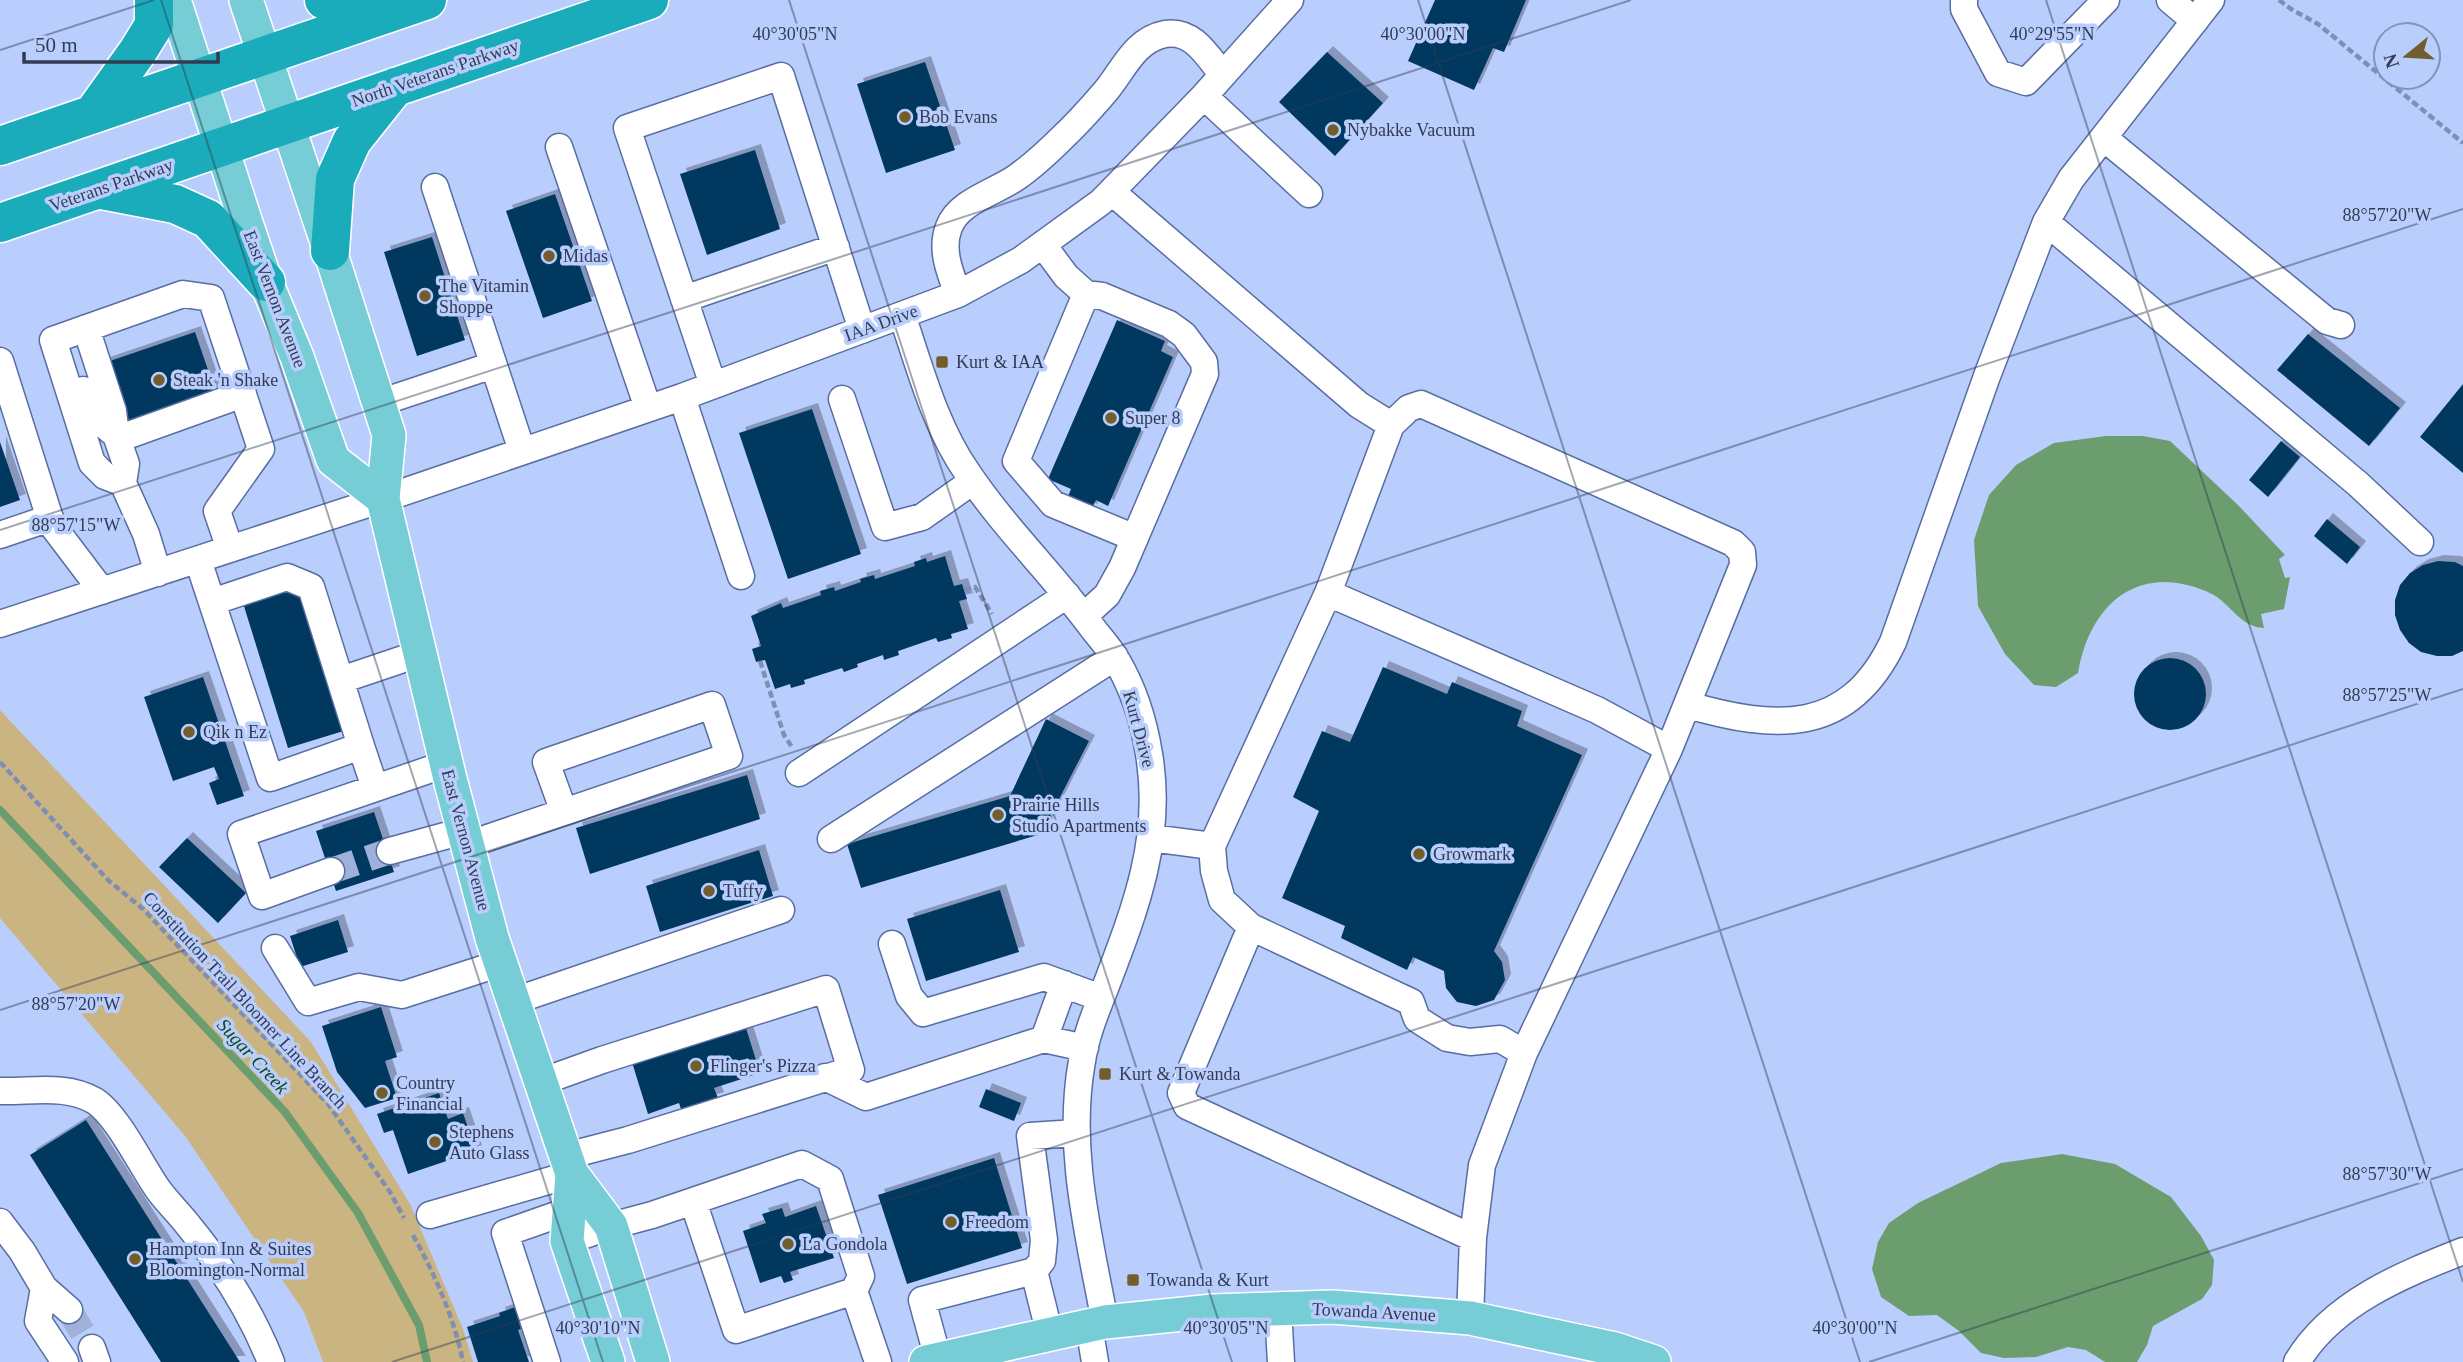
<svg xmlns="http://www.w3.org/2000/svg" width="2463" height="1362" font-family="'Times New Roman',serif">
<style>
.green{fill:#cab482}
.water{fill:#6b9d6f}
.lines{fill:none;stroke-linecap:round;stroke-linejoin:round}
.stream{stroke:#6b9d6f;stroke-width:8}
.building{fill:#00385f;filter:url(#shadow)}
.minor-tunnel{stroke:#9fb1db;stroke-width:26;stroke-dasharray:26 13;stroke-linecap:butt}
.minor-casing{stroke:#586da2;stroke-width:29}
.major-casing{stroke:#fff;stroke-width:36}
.highway-casing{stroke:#fff;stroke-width:41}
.path{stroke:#7f8eb3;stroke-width:4.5;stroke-dasharray:7 3.5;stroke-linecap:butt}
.minor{stroke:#fff;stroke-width:26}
.major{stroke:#76cdd6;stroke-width:33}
.highway{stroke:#1bacbb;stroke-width:38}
.ticks{fill:none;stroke:#323b53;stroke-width:2;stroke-opacity:0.45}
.poi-dot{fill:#725d2c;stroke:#bacefd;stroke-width:2.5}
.labels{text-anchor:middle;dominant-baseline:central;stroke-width:7;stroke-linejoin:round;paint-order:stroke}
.street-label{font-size:18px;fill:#323b53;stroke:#bacefd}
.poi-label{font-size:18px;fill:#323b53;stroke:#bacefd;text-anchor:start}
.water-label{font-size:19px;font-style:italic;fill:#11491c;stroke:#bacefd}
.ticks-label{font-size:18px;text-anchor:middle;fill:#323b53;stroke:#bacefd;stroke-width:7;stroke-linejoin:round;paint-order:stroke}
</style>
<defs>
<filter id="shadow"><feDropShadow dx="6" dy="-6" stdDeviation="0" flood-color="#0004"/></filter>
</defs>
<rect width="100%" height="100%" fill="#bacefd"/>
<path class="green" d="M0 710 311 1042 410 1204 463 1329 473 1362H323L304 1312 185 1136 0 918Z"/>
<path class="water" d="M2106 436H2143L2170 441 2239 506 2285 555 2279 559 2285 578 2290 577 2284 609 2261 614 2264 628C2240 627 2231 604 2212 594 2141 560 2090 602 2078 673L2056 687 2034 685 2005 654 1978 606 1974 540 1989 495 2016 465 2054 443Z
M2062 1154 2115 1164 2171 1197 2201 1236 2214 1260 2212 1285 2202 1299 2153 1326 2147 1345 2137 1362H2105L2086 1350 2068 1347 2036 1357 2004 1358 1981 1353 1959 1331 1937 1315 1909 1316 1881 1297 1872 1269 1878 1242 1889 1223 1918 1203 2001 1163Z"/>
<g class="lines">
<path class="stream" d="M0 810 285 1112 358 1213 419 1325 427 1362"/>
</g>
<path class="building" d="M1435 0H1526L1504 52 1493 48 1474 90 1408 61Z
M1327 52 1383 103 1335 156 1279 102Z
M925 62 955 150 886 173 857 84Z
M755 150 780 229 707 255 680 174Z
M555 194 592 301 543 318 506 211Z
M432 237 465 340 417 356 384 252Z
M1117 320 1165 341 1161 351 1173 357 1108 506 1096 500 1091 510 1067 499 1071 489 1048 479Z
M195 332 217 396 123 428 101 364Z
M2308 334 2400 408 2369 446 2277 370Z
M2463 384V473L2420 437Z
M812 409 861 554 788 579 739 433Z
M2281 441 2300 457 2268 497 2249 480Z
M0 442 20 500 0 507Z
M2327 519 2360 547 2347 564 2314 536Z
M945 556 954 586 962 584 967 599 959 601 968 629 951 634 952 638 938 642 936 638 898 651 899 655 884 660 883 655 857 664 858 667 844 672 842 668 804 680 805 684 791 688 790 684 775 689 765 660 756 662 752 649 761 646 751 616 781 603 783 608 821 595 820 591 834 587 835 591 861 582 860 579 874 575 875 579 915 566 914 562 926 558 927 562Z
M2438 561 2455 562 2463 566V651L2452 656H2437L2421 652 2409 643 2400 630 2395 615V600L2400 585 2410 573 2423 565Z
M305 584 350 729 288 748 243 603Z
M2134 694a36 36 0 1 1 72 0a36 36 0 1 1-72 0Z
M1383 667 1447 694 1452 682 1522 711 1517 726 1582 755 1494 951 1502 962 1505 980 1494 1000 1476 1006 1457 1002 1446 988 1444 971 1413 957 1407 970 1341 938 1345 926 1282 898 1319 811 1293 797 1322 731 1350 742Z
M203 677 244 796 217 805 209 783 219 779 214 767 173 781 144 697Z
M1046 719 1089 741 1041 834 861 888 847 844 1010 796Z
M747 775 760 819 590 874 576 828Z
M374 812 394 872 336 891 316 831Z
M187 838 246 893 218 923 159 867Z
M759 850 773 896 660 932 646 886Z
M1000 890 1019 952 926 981 907 919Z
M338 920 348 952 300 967 290 936Z
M381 1007 397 1057 385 1061 397 1098 365 1108 337 1072 322 1026Z
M746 1028 760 1073 714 1088 718 1098 681 1109 679 1103 648 1114 631 1059Z
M986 1089 1021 1103 1014 1121 979 1107Z
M439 1093 448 1119 463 1113 476 1151 408 1174 393 1130 384 1133 377 1114Z
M86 1120 240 1362H161L30 1155Z
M994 1158 1022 1248 907 1284 878 1195Z
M816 1206 834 1258 790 1272 793 1280 784 1283 781 1276 760 1283 743 1231 766 1223 762 1214 782 1208 785 1217Z
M515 1307 521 1329 518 1330 529 1362H478L467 1327 500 1316 499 1313Z"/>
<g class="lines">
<path class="minor-tunnel" d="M331 871 390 851
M69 1310 92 1348"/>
<defs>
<path id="minor" d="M1964 0V9L1998 73 2026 82 2106 0
M2170 0 2195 21
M1204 96 1309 194
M2104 138 2327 321 2341 325
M559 147 648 408
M435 187 522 451
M1112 192 1359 405 1391 425 1328 593
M2046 222 2358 484 2420 542
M1043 245 1066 276 1086 294 1102 296 1169 324 1184 335 1204 362 1205 374 1122 568 1107 595 1084 616
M958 294C950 273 940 249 949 227 959 201 996 192 1017 177 1034 165 1050 150 1065 135 1079 122 1092 107 1105 92 1123 71 1134 40 1165 34 1192 29 1207 55 1222 74
M1086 294 1016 461 1053 504 1135 538
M684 299 836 247
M902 315C920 368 935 426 967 472 1005 529 1054 575 1094 630 1102 640 1111 650 1117 661 1133 688 1144 723 1149 754 1163 837 1136 907 1107 983 1097 1009 1086 1034 1082 1061 1066 1149 1089 1236 1105 1322
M86 328 113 411 116 435 126 436 243 394
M0 361 52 525 102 591
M713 385 627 128 781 76 862 330
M83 390 88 405 98 420 116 435 126 464 123 483 146 534 158 573
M682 397 741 576
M842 399 885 527 922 517 973 481
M379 403 493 365
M123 483 105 476 92 463 53 340 183 294 211 298 261 449 217 511 230 549
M0 535 50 518
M198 560 270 778 361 746 375 788
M212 602 287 577 311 587 361 746
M0 624 383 499 682 397 958 294 1021 260 1101 202 1204 96 1290 0
M341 680 421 653
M1688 705C1775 730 1848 736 1893 642L1987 376 2046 222 2071 179 2211 0
M799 773 1067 595
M1151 838 1212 846 1214 871 1222 900 1251 927 1411 1002 1417 1019 1447 1038 1470 1042 1500 1039 1524 1053 1669 749 1743 565 1742 552 1733 543 1421 404 1409 408 1391 425
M831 839 1115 657
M467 845 729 756 712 705 546 762 564 812
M1212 846 1328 593 1597 710 1669 749
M390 851 463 831
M331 871 262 896 241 834 446 764
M1251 927 1181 1093 1187 1106 1473 1238
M892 944 909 996 923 1013 1044 977 1101 998
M275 948 308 1002 359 987 402 995 501 963
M514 1001 781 910
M1044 1039 1064 984
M825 1077 866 1097 1044 1039 1085 1048
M541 1082 602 1060 826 989 851 1070 628 1140 566 1156
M0 1091C32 1092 66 1084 95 1101 117 1115 141 1165 157 1188 166 1201 178 1212 188 1225 222 1266 251 1312 271 1362
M693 1201 736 1330 854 1291
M430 1215 572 1174
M0 1222 22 1251 44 1288 69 1310
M567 1241 611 1226 652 1215 802 1164 830 1179 861 1276 854 1291 878 1362
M1034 1271 1042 1261 1044 1240 1030 1136 1076 1133
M44 1288 38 1321 65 1362
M1278 1310 1281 1362
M1470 1318 1473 1238 1482 1165 1524 1053
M1089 1326 1095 1362
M92 1348 97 1362
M938 1359 922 1300 1034 1271 1050 1335
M547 1362 505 1233 585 1205
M2297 1362C2332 1303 2402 1275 2463 1251"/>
<path id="major" d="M174 0 245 220 266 282 297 357 333 460 383 499
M246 0 330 251 389 435 383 499 450 779 492 938 572 1174 611 1226 653 1362
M572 1174 567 1241 608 1362
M926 1362 1105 1322 1213 1311 1333 1307 1470 1318 1615 1349 1654 1362"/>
<path id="highway" d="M324 0 385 14
M93 114 138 51 154 25V0
M0 146 427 0
M102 190 175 204 208 219 266 282
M0 223 649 0
M330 251 335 179 352 141 395 87"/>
</defs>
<use href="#minor" class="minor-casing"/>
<use href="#major" class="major-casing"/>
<use href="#highway" class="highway-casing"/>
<path class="path" d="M2279 0 2291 9 2318 24 2463 143
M964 590 975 587 992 614
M760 661 784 735 792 747
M0 762 108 880 143 909 328 1104 390 1192 404 1218
M413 1235C435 1275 454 1317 463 1362"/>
<use href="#minor" class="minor"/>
<use href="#major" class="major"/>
<use href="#highway" class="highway"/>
</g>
<path class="ticks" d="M161 0 603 1362M789 0 1232 1362M1418 0 1860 1362M2046 0 2463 1282M0 50 154 0M0 530 1631 0M0 1010 2463 209M392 1362 2463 689M1869 1362 2463 1169"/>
<g class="poi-dot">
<circle cx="905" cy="117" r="7"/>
<circle cx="1333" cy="130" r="7"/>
<circle cx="549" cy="256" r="7"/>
<circle cx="425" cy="296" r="7"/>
<rect x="935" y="355" width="14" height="14" rx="3.5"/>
<circle cx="159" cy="380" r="7"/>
<circle cx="1111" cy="418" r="7"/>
<circle cx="189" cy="732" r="7"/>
<circle cx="998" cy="815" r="7"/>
<circle cx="1419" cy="854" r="7"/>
<circle cx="709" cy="891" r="7"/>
<circle cx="696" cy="1066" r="7"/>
<rect x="1098" y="1067" width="14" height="14" rx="3.5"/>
<circle cx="382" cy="1093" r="7"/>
<circle cx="435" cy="1142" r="7"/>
<circle cx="951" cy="1222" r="7"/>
<circle cx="788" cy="1244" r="7"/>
<circle cx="135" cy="1259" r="7"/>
<rect x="1126" y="1273" width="14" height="14" rx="3.5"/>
</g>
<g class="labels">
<g class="street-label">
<text transform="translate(435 73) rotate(-19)">North Veterans Parkway</text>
<text transform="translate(111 185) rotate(-19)">Veterans Parkway</text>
<text transform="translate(275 299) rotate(69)">East Vernon Avenue</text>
<text transform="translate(881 323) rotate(-20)">IAA Drive</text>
<text transform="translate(1139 729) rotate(75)">Kurt Drive</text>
<text transform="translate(466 840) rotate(75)">East Vernon Avenue</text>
<text transform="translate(245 1000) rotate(47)">Constitution Trail Bloomer Line Branch</text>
<text transform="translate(1374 1312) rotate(3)">Towanda Avenue</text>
</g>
<g class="poi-label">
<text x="919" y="117">Bob Evans</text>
<text x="1347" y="130">Nybakke Vacuum</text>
<text x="563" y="256">Midas</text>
<text x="439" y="286">The Vitamin<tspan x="439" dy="21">Shoppe</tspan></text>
<text x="956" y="362">Kurt &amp; IAA</text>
<text x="173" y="380">Steak 'n Shake</text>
<text x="1125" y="418">Super 8</text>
<text x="203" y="732">Qik n Ez</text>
<text x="1012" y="805">Prairie Hills<tspan x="1012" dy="21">Studio Apartments</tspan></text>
<text x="1433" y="854">Growmark</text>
<text x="723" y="891">Tuffy</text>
<text x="710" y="1066">Flinger's Pizza</text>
<text x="1119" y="1074">Kurt &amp; Towanda</text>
<text x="396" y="1083">Country<tspan x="396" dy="21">Financial</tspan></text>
<text x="449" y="1132">Stephens<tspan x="449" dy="21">Auto Glass</tspan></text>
<text x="965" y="1222">Freedom</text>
<text x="802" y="1244">La Gondola</text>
<text x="149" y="1249">Hampton Inn &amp; Suites<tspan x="149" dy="21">Bloomington-Normal</tspan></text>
<text x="1147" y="1280">Towanda &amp; Kurt</text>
</g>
<g class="water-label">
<text transform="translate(253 1056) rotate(47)">Sugar Creek</text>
</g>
</g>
<g class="ticks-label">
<text x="795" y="40">40°30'05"N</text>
<text x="1423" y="40">40°30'00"N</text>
<text x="2052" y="40">40°29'55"N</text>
<text x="2387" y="221">88°57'20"W</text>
<text x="76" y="531">88°57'15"W</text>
<text x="2387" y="701">88°57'25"W</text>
<text x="76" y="1010">88°57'20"W</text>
<text x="2387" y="1180">88°57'30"W</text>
<text x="598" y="1334">40°30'10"N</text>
<text x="1226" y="1334">40°30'05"N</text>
<text x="1855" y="1334">40°30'00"N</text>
</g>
<g transform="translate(2407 56) rotate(252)"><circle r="33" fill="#bacefd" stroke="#8493b9" stroke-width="2"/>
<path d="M0-5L12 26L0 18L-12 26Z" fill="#725d2c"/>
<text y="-10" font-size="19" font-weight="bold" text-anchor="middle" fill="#323b53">N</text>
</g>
<path d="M24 52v10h194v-10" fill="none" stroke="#323b53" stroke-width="3.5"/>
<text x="35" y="52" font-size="21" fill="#323b53" stroke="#bacefd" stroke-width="5" paint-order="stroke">50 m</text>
</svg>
